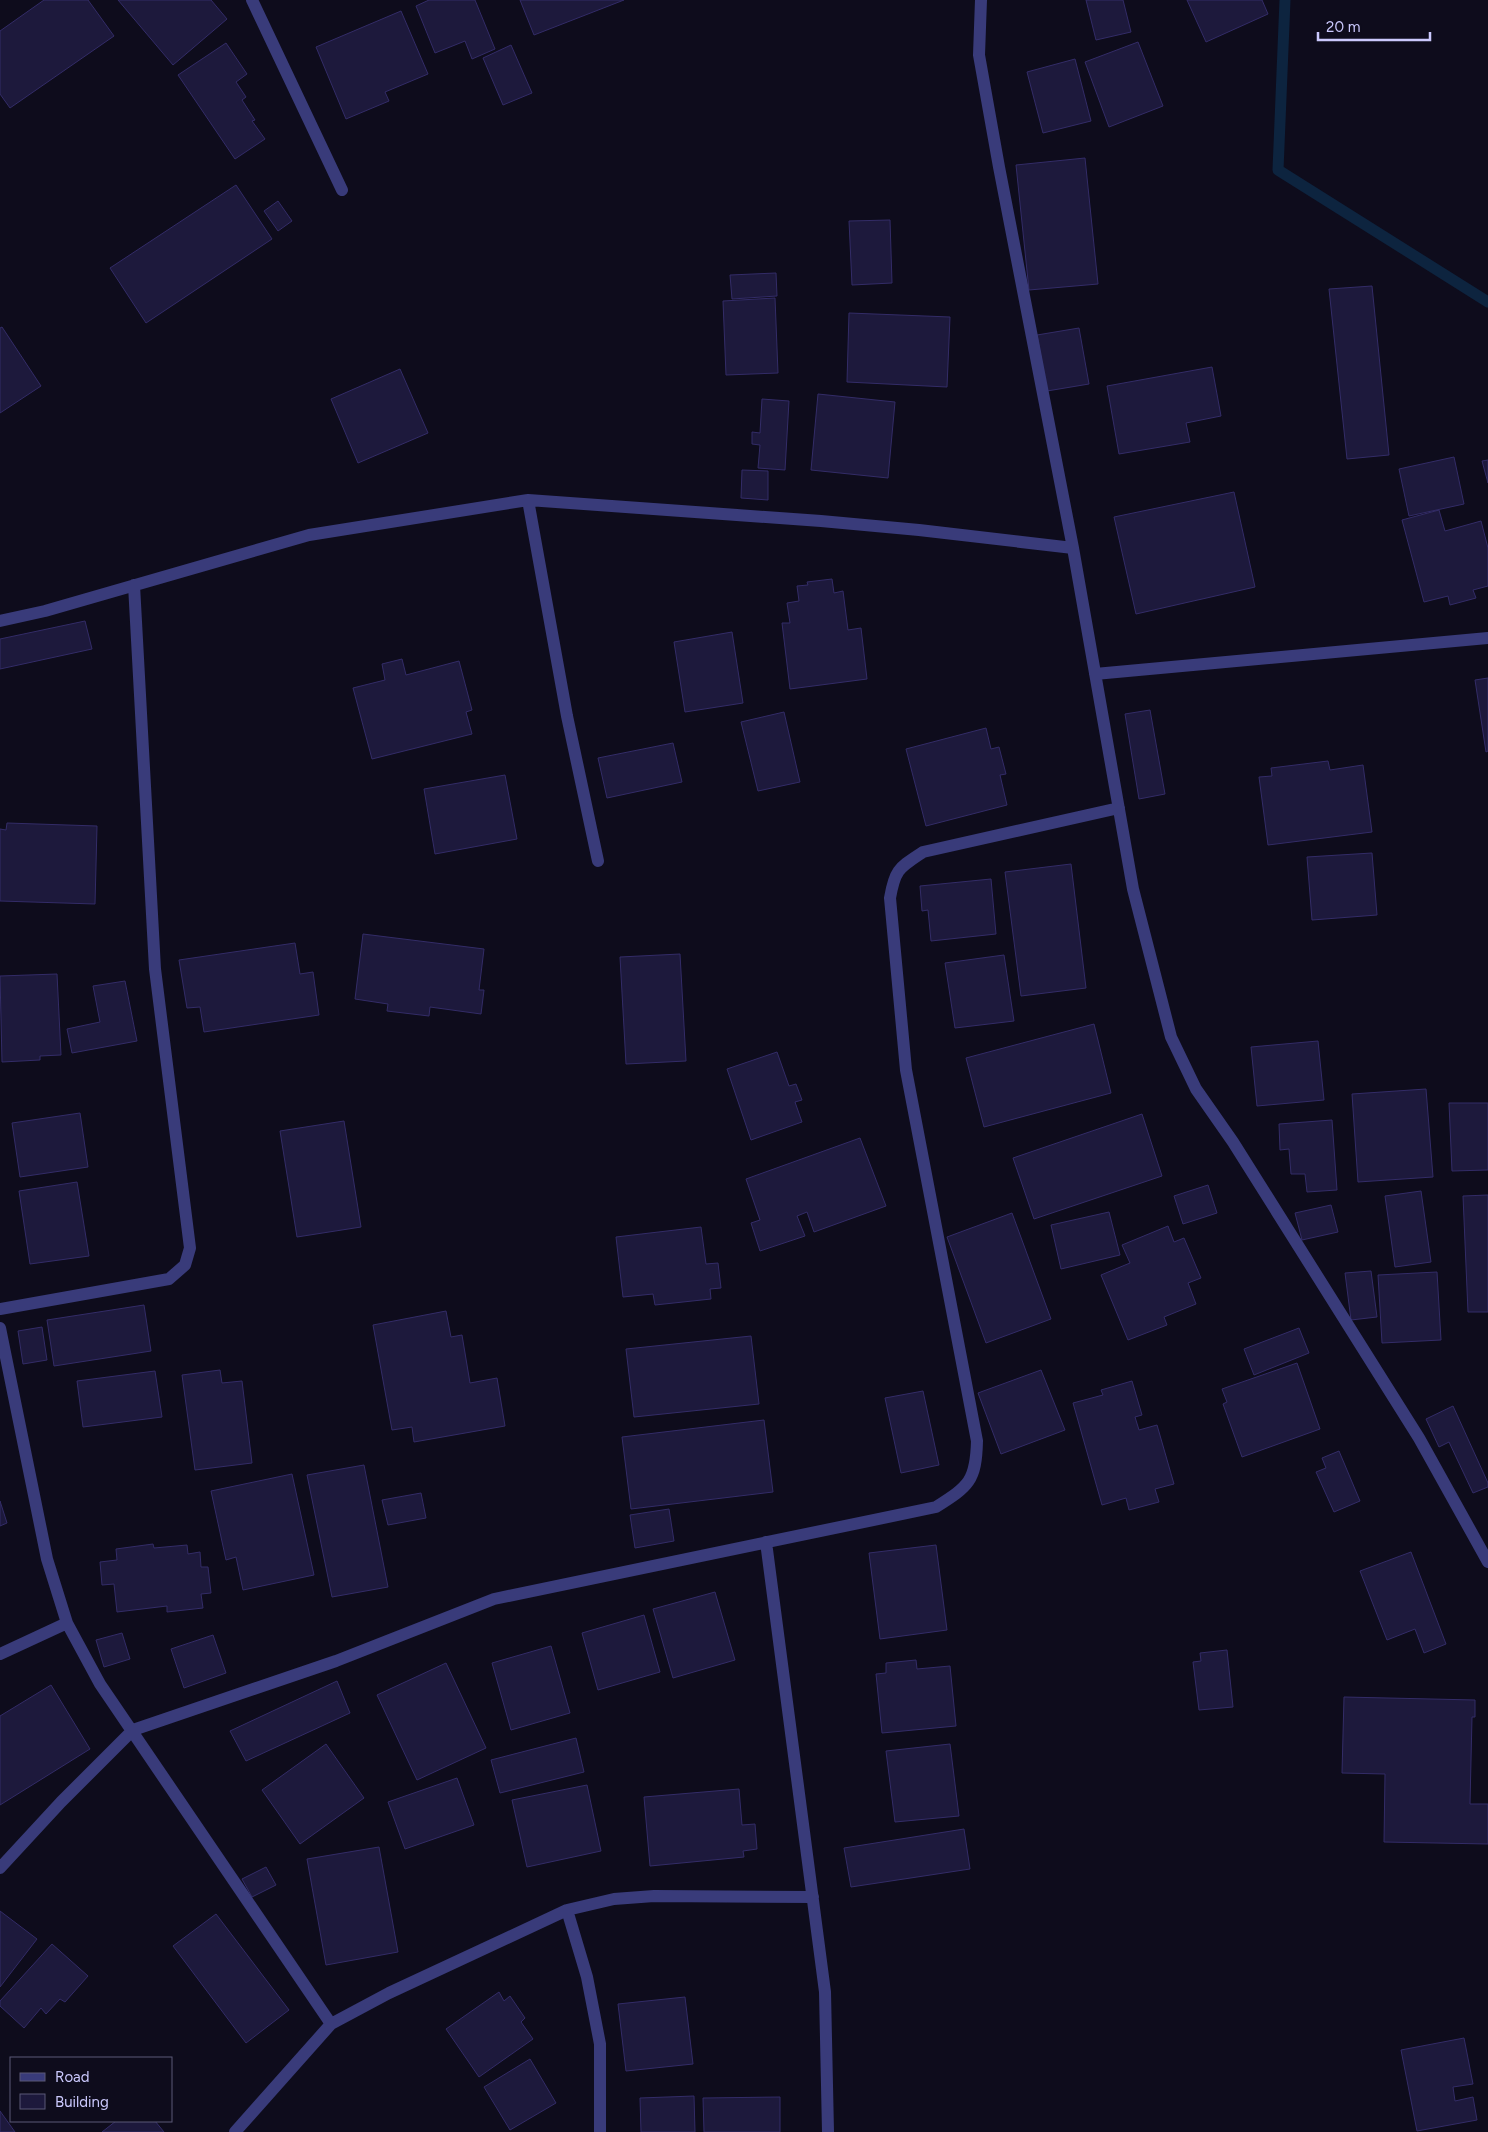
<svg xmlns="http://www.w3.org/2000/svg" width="1488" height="2132" font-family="Figtree,sans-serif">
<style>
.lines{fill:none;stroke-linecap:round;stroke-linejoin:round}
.stream{stroke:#0d243f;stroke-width:11}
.building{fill:#1d193c;stroke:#332c67}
.minor{stroke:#393b7a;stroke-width:12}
</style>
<rect width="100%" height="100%" fill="#0e0c1c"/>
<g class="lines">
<path class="stream" d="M1285 0 1278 170 1488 302"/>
</g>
<path class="building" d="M44 0H88L114 36 10 108 0 94V31Z
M118 0H211L227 19 173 65Z
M429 0H475L495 49 472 59 465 41 435 53 416 6Z
M520 0H624L534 35Z
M1086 0H1123L1131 32 1096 40Z
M1187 0H1262L1268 14 1206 42Z
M401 11 428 74 385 92 389 101 346 119 316 47Z
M1138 42 1163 106 1109 127 1085 62Z
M226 43 247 74 236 82 246 97 242 100 255 120 252 121 265 139 235 159 178 75Z
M511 45 532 93 503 105 483 58Z
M1075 59 1091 121 1043 133 1027 72Z
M1085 158 1098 284 1029 290 1016 165Z
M236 185 272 239 146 323 110 268Z
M278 201 292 221 278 231 264 211Z
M890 220 892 283 852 285 849 221Z
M776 273 777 296 732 299 730 275Z
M1372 286 1389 455 1347 459 1329 289Z
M775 298 778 373 726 375 723 301Z
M849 313 950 317 947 387 847 382Z
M2 327 41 386 0 413V328Z
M1079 328 1089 384 1047 391 1037 335Z
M1212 367 1221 416 1186 423 1190 442 1119 454 1107 386Z
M400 369 428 433 358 463 331 399Z
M818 394 895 402 888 478 811 470Z
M762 399 789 401 785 470 758 468 760 445 752 444V432L760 433Z
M1454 457 1464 504 1409 516 1399 469Z
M1488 460V483L1482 461Z
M742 470 768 471V500L741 498Z
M1234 492 1255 587 1136 614 1114 517Z
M1439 510 1445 531 1481 521 1488 548V586L1473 590 1476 598 1450 605 1448 596 1424 602 1402 520Z
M832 579 834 593 843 591 848 630 861 628 867 679 790 689 782 623H790L787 603 799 601 797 586 808 585 807 582Z
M85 621 92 649 0 669V639Z
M732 632 743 703 685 712 674 642Z
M402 659 406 675 459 661 472 710 466 712 472 734 372 759 353 688 385 680 382 664Z
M1488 678V751L1486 752 1475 680Z
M1150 710 1165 794 1139 799 1125 714Z
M784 712 800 782 758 791 741 722Z
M986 728 991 749 999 747 1006 774 1000 775 1007 805 926 826 906 749Z
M673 743 682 782 607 798 598 758Z
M1328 761 1330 770 1363 765 1372 832 1268 845 1259 777 1272 776 1271 768Z
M505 775 517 839 435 854 424 789Z
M7 823 97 826 95 904 0 901V829L6 830Z
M1372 853 1377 915 1312 920 1307 857Z
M1071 864 1086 988 1021 996 1005 872Z
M991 879 996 934 931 941 928 910 922 911 920 886Z
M363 934 484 949 479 990H484L481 1014 430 1007 429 1016 387 1011 388 1004 355 999Z
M295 943 300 974 313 972 319 1015 204 1032 200 1007 187 1008 179 960Z
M680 954 686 1061 626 1064 620 957Z
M1004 955 1014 1021 955 1028 945 963Z
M57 974 61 1055 40 1056V1060L2 1062 0 976Z
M125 981 137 1041 72 1053 67 1029 100 1022 93 986Z
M1094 1024 1111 1093 984 1127 966 1058Z
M1318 1041 1324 1100 1257 1106 1251 1047Z
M777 1052 789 1086 796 1084 802 1100 795 1102 802 1122 751 1140 727 1069Z
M1426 1089 1433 1177 1358 1182 1352 1094Z
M1449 1103H1488V1170L1452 1171Z
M80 1113 88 1167 20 1177 12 1123Z
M1142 1114 1162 1176 1034 1219 1013 1158Z
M1332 1120 1337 1190 1307 1192 1305 1174H1291L1289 1149 1280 1150 1279 1124Z
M344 1121 361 1227 297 1237 280 1131Z
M860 1138 886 1206 814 1232 807 1212 797 1216 805 1236 760 1251 751 1223 760 1220 746 1179Z
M77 1182 89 1256 30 1264 19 1191Z
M1208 1185 1217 1213 1183 1224 1174 1196Z
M1421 1191 1431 1262 1395 1267 1385 1196Z
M1488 1195V1312H1468L1463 1196Z
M1331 1205 1338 1232 1302 1240 1295 1213Z
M1109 1212 1120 1255 1061 1269 1051 1225Z
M1012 1213 1051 1319 986 1343 947 1237Z
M1168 1226 1174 1242 1184 1238 1201 1278 1188 1283 1196 1304 1164 1317 1167 1325 1128 1340 1101 1275 1130 1263 1122 1245Z
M701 1227 706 1264 718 1263 721 1288 710 1289 711 1299 655 1305 653 1294 623 1297 616 1237Z
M1371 1271 1377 1317 1351 1320 1345 1273Z
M1437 1272 1441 1340 1382 1343 1378 1275Z
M144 1305 151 1351 54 1366 47 1320Z
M446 1311 451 1337 462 1335 470 1383 497 1378 505 1426 414 1442 412 1427 392 1430 373 1325Z
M42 1327 47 1360 23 1364 18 1331Z
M1299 1328 1309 1353 1254 1375 1244 1349Z
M751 1336 759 1404 634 1417 626 1349Z
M1297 1363 1320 1429 1242 1457 1223 1404 1227 1402 1222 1389Z
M220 1370 222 1383 242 1381 252 1463 195 1470 182 1375Z
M1041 1370 1065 1430 1001 1454 978 1393Z
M155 1371 162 1417 83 1427 77 1381Z
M1132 1381 1142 1415 1135 1417 1139 1430 1157 1425 1174 1484 1155 1489 1159 1502 1129 1510 1126 1498 1102 1505 1073 1403 1103 1395 1101 1390Z
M923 1391 939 1465 901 1473 885 1398Z
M1453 1406 1488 1483V1487L1473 1493 1449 1442 1439 1447 1426 1419Z
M764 1420 773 1492 631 1509 622 1437Z
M1339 1451 1360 1501 1334 1512 1316 1472 1326 1468 1322 1458Z
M364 1465 388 1587 332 1597 307 1475Z
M292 1474 314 1575 243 1590 236 1557 226 1560 211 1491Z
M421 1493 426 1518 388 1525 382 1500Z
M0 1501 7 1523 0 1526Z
M669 1509 674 1541 635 1548 630 1515Z
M153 1544 154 1548 187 1545 188 1554 200 1552 201 1567H208L211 1593 201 1594 203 1608 167 1612V1606L117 1612 114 1584 102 1585 100 1562 117 1560 116 1549Z
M936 1545 947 1630 880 1639 869 1553Z
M1411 1552 1446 1644 1424 1653 1415 1629 1387 1640 1360 1571Z
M715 1592 735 1660 673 1678 653 1609Z
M644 1615 660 1672 598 1690 582 1633Z
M122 1633 130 1659 104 1667 96 1640Z
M213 1635 226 1673 184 1688 171 1649Z
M551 1646 570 1713 511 1730 492 1663Z
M1227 1650 1233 1707 1199 1710 1193 1662 1201 1661 1200 1653Z
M916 1660 917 1669 950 1666 956 1726 882 1733 876 1674 886 1673V1663Z
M446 1663 486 1748 417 1780 377 1695Z
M337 1681 350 1713 246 1761 230 1731Z
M51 1685 90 1749 0 1805V1716Z
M1344 1697 1475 1700V1717H1472L1470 1804H1488V1844L1384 1842 1385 1774 1342 1773Z
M576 1738 584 1772 500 1793 491 1760Z
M326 1744 364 1798 300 1844 262 1790Z
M950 1744 959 1816 895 1822 886 1751Z
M457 1778 474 1825 405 1849 388 1802Z
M587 1785 601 1851 527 1867 512 1800Z
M739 1789 742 1825 755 1824 757 1849 743 1851 744 1857 650 1866 644 1797Z
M964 1829 970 1869 851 1887 844 1848Z
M379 1847 398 1952 326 1965 307 1859Z
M266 1867 276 1885 252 1897 242 1879Z
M0 1911 37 1939 0 1987Z
M216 1914 289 2010 246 2043 173 1946Z
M52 1944 88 1976 65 2002 60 1999 46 2014 41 2008 24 2028 0 2006V2001Z
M499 1992 504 2001 510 1996 525 2018 521 2022 533 2039 479 2077 446 2029Z
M685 1997 693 2064 626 2071 618 2004Z
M1464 2038 1473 2084 1453 2087 1455 2101 1473 2097 1477 2120 1417 2131 1401 2050Z
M530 2059 556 2103 510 2130 484 2087Z
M694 2096 695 2132H641L640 2098Z
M780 2097V2132H704L703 2098Z
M0 2111 15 2132H0Z
M116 2121H155L164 2132H102Z"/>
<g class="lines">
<path class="minor" d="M252 0 342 190
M981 0 979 55 999 167 1073 548 1133 889 1171 1037 1196 1089 1233 1142 1419 1438 1488 1562
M528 500 567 716 598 861
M0 621 45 611 309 535 528 500 821 521 919 530 1073 548
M1095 674 1488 638
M0 1309 169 1279 185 1265 190 1248 155 969 134 585
M0 1328 47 1559 67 1623 100 1684 331 2024
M766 1542 825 1992 828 2132
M0 1654 67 1623
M0 1868 61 1802 133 1730 336 1661 494 1599 936 1507C969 1486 976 1481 977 1441L906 1070 890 898C895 869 899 868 923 852L1119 808
M567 1910 614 1899 654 1896 813 1897
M235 2132 331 2024 389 1993 567 1910 587 1977 600 2044V2132"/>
</g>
<rect x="10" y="2057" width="162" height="65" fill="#0e0c1c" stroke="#5a5876"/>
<rect x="20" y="2073" width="25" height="8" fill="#393b7a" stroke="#5a5876"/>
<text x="55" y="2082" font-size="15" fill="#cbc9fd">Road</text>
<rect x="20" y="2094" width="25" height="15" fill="#1d193c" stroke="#5a5876"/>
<text x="55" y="2107" font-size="15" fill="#cbc9fd">Building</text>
<path d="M1318 32v8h112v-8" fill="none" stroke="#cbc9fd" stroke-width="2.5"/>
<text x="1326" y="32" font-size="15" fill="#cbc9fd" stroke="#0e0c1c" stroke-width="4" paint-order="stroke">20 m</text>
</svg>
